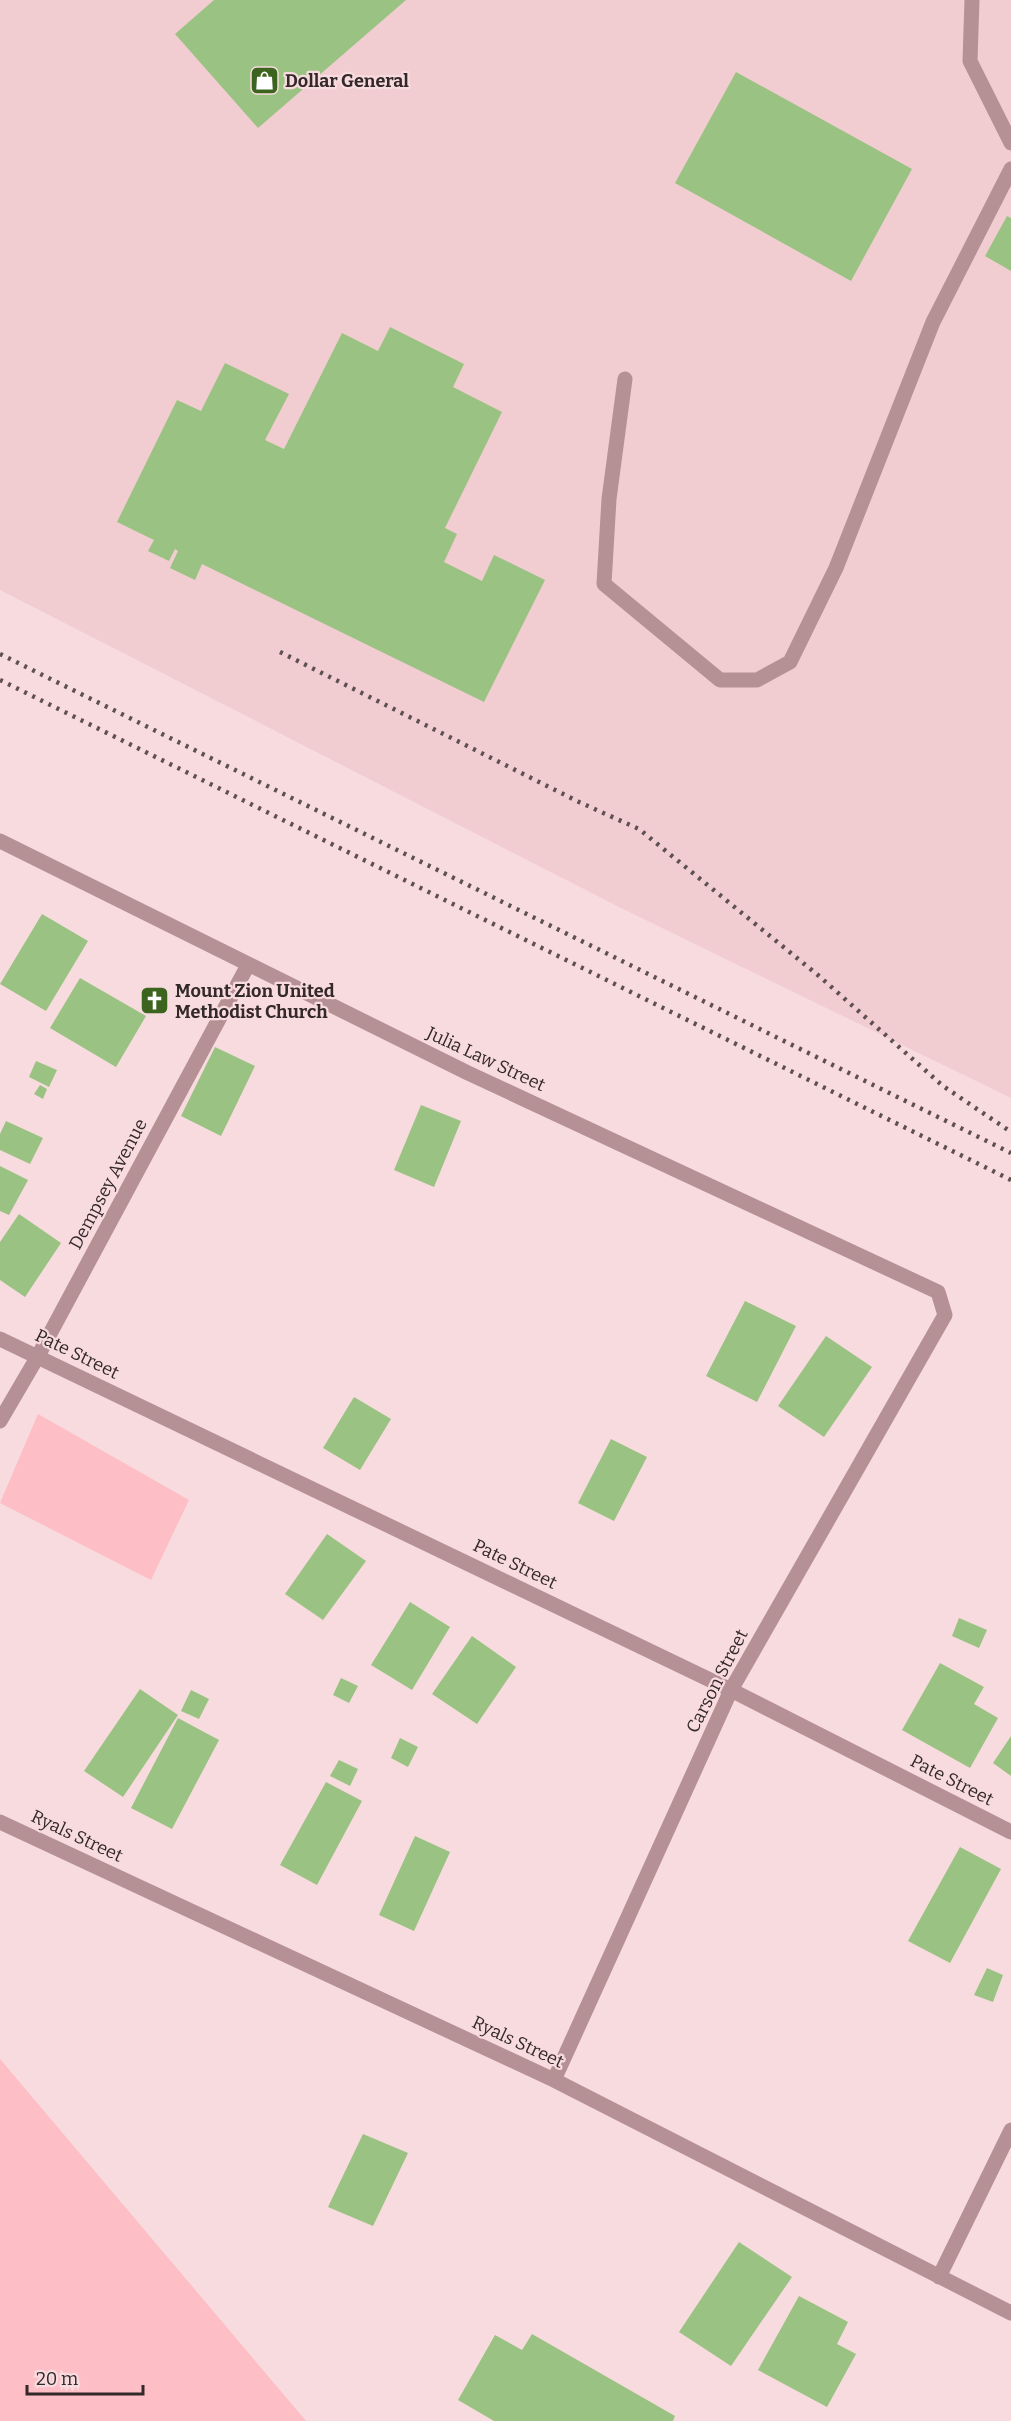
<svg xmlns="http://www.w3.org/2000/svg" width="1011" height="2421" font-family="Bitter,serif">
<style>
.built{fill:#f1cdd1}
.green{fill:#fdbec6}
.building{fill:#9ac282}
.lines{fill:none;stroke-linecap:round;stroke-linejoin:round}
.minor{stroke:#b59195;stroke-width:15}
.rail{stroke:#5e4f52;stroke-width:4.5;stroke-dasharray:3 6;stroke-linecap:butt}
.labels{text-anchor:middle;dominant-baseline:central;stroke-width:4.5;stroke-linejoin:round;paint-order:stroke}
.poi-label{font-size:18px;font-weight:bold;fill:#33282a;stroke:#f8dbde;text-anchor:start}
.street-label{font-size:18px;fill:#33282a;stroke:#f8dbde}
</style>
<rect width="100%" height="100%" fill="#f8dbde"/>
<path class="built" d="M0 0H1011V1098L619 907 0 590Z"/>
<path class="green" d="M38 1414 189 1500 151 1580 0 1503Z
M0 2059 306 2421H0Z"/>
<path class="building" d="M214 0H406L258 128 175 34Z
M736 72 912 169 851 281 675 183Z
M1007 216 1011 218V271L985 256Z
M390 327 464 364 453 387 502 412 445 528 457 534 444 562 482 581 494 555 545 580 484 702 202 564 195 580 170 568 178 551 175 549 169 561 148 551 154 540 117 522 177 400 201 411 225 363 289 394 265 440 284 449 342 333 378 351Z
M42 914 88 941 46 1011 0 984Z
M80 978 146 1016 116 1067 50 1028Z
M215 1047 255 1066 221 1136 181 1116Z
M36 1061 57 1070 49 1087 29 1077Z
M40 1085 47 1089 43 1099 34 1094Z
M421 1105 461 1121 434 1187 394 1170Z
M6 1121 43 1138 30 1164 0 1150V1134Z
M0 1166 28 1180 9 1215 0 1211Z
M19 1214 61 1243 25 1297 0 1280V1242Z
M745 1301 796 1326 757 1402 706 1376Z
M826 1336 872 1367 824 1437 778 1406Z
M354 1397 391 1419 360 1470 323 1448Z
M611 1439 647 1457 614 1521 578 1503Z
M327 1534 366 1561 323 1620 285 1594Z
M410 1602 450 1627 412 1690 371 1665Z
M959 1618 987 1630 979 1648 952 1636Z
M472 1636 516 1667 477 1724 432 1694Z
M940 1663 984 1687 974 1704 998 1718 970 1768 902 1730Z
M341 1678 358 1686 349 1703 333 1695Z
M140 1689 178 1715 123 1797 84 1771Z
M191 1690 209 1699 199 1719 181 1711Z
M178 1718 219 1740 172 1829 131 1808Z
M1011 1736V1776L993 1763Z
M400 1738 418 1747 408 1767 391 1758Z
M339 1760 358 1769 350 1786 330 1776Z
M326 1782 362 1801 317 1885 280 1865Z
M415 1836 450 1852 414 1931 379 1915Z
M960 1847 1001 1869 950 1963 908 1941Z
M987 1968 1003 1975 993 2002 974 1995Z
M363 2134 408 2153 373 2226 328 2207Z
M739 2242 792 2277 731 2366 679 2332Z
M799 2296 848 2322 837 2344 856 2354 827 2407 758 2370Z
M532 2334 675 2416 673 2421H494L458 2400 495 2335 522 2350Z"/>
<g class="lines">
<path class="minor" d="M972 0 970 61 1011 143
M625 379 609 499 604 584 720 680H757L790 662 836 568 933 322 1011 169
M0 841 468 1073 938 1292 945 1315 731 1690 554 2080
M0 1339 731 1690 1011 1832
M0 1421 38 1356 248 965
M0 1822 554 2080 1011 2313
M939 2277 1011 2130"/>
<path class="rail" d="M280 652 579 802 639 829 819 976 943 1086 1011 1132
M0 654 1011 1153
M0 680 1011 1180"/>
</g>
<defs>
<symbol id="shop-square" viewBox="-11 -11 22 22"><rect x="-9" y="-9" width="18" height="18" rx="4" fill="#3c641f" stroke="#f8dbde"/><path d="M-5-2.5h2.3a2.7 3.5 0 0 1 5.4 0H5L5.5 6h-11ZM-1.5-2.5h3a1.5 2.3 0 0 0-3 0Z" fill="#fff"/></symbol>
<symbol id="church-square" viewBox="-11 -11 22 22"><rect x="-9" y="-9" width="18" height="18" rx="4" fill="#3c641f" stroke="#f8dbde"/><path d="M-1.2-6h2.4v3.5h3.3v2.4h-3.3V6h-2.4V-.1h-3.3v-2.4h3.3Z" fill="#fff"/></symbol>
</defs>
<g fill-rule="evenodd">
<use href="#shop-square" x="248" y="64" width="33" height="33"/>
<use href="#church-square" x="138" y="984" width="33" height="33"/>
</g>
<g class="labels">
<g class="poi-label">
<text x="285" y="81">Dollar General</text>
<text x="175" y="991">Mount Zion United<tspan x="175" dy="21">Methodist Church</tspan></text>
</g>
<g class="street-label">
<text transform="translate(486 1059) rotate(25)">Julia Law Street</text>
<text transform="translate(108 1184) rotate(-62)">Dempsey Avenue</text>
<text transform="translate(77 1354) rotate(26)">Pate Street</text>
<text transform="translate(515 1564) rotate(26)">Pate Street</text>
<text transform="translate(717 1681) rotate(-63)">Carson Street</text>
<text transform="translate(952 1780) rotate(27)">Pate Street</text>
<text transform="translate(77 1836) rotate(25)">Ryals Street</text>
<text transform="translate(518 2042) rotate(25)">Ryals Street</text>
</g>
</g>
<path d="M27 2385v9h116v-9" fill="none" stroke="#33282a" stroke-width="3"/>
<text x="36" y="2385" font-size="18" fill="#33282a" stroke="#f8dbde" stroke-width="4.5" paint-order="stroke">20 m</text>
</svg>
